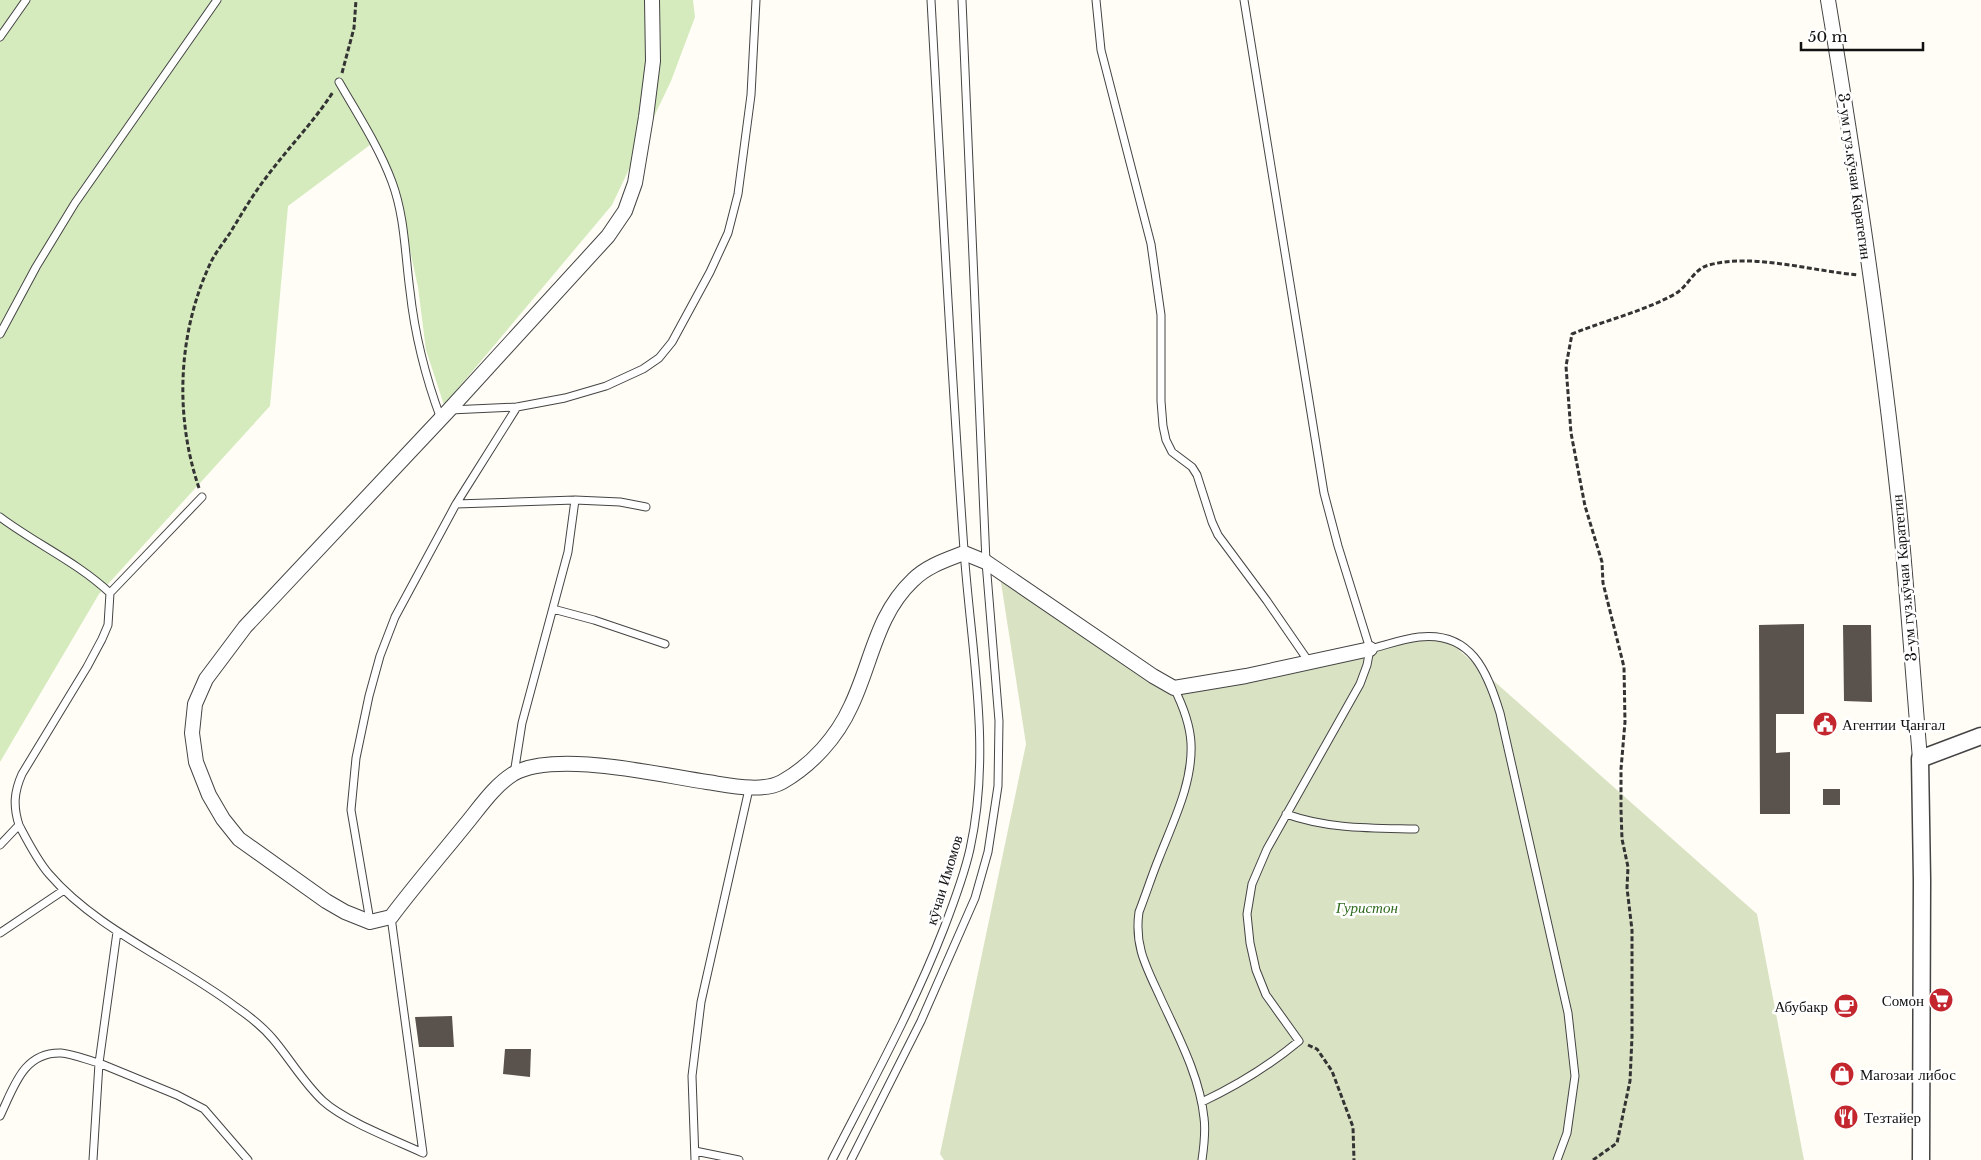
<svg xmlns="http://www.w3.org/2000/svg" width="1981" height="1160" font-family="'Libre Baskerville',serif">
<style>
.green{fill:#d5ebbd}
.cemetery{fill:#d9e3c4}
.building{fill:#5a524d}
.lines{fill:none;stroke-linecap:round;stroke-linejoin:round}
.service-casing{stroke:#444;stroke-width:9}
.minor-casing{stroke:#444;stroke-width:16}
.tertiary-casing{stroke:#444;stroke-width:19}
.path{stroke:#333;stroke-width:3;stroke-dasharray:5 2.5;stroke-linecap:butt}
.service{stroke:#fff;stroke-width:7}
.minor{stroke:#fff;stroke-width:14}
.tertiary{stroke:#fff;stroke-width:16}
.labels{text-anchor:middle;dominant-baseline:central;stroke-width:5;stroke-linejoin:round;paint-order:stroke}
.street-label{font-size:15px;fill:#111;stroke:#fff}
.poi-label{font-size:15px;fill:#111;stroke:#fff;text-anchor:start}
.park-label{font-size:15px;font-style:italic;fill:#2f6b1f;stroke:#fff}
</style>
<rect width="100%" height="100%" fill="#fffdf5"/>
<path class="green" d="M0 0H693L695 17 671 81 612 205 444 405 426 350 418 287 399 200 374 142 288 206 270 406 99 594 0 762Z"/>
<path class="cemetery" d="M1000 576 1183 686 1442 635 1757 914 1804 1160H944L940 1154 1026 744Z"/>
<path class="building" d="M1804 624V714H1776V753L1790 752V814H1760L1759 625Z
M1843 625H1871L1872 702 1844 701Z
M1823 789H1840V805H1823Z
M452 1016 454 1047H419L415 1017Z
M505 1049H531L530 1077 503 1074Z"/>
<g class="lines">
<defs>
<path id="service" d="M1096 0 1101 50 1151 244 1161 315V401L1163 426 1166 440 1172 452 1192 467 1197 475 1212 522 1218 535 1267 601 1309 662
M1244 0 1324 493 1338 546 1370 649C1386 645 1402 639 1419 637 1471 631 1487 671 1500 713L1568 1013 1575 1076 1567 1133 1557 1160
M0 37 26 0
M339 82C358 115 379 147 392 182 405 217 405 255 410 291 415 337 425 376 441 419
M0 334 36 267 75 203 217 0
M450 410 517 407 565 398 606 386 643 369 659 358 672 342 710 272 728 233 738 194 751 95 756 0
M575 500 620 502 646 507
M456 504 575 500 568 552 522 723 514 774
M0 517C36 544 77 562 110 593
M553 609 594 620 665 644
M1174 688C1183 706 1190 724 1191 743 1193 783 1173 822 1159 858 1152 875 1146 894 1139 912 1134 947 1147 968 1161 999 1178 1036 1200 1077 1204 1118 1206 1132 1204 1146 1202 1160
M1286 814C1328 829 1370 828 1415 829
M19 825C13 806 14 792 22 774L87 667 102 639 108 625 110 593 202 497
M0 845 19 825C28 842 37 860 49 874 97 930 177 962 236 1007 249 1016 263 1027 273 1039 290 1059 303 1082 323 1101 345 1121 395 1140 423 1153L391 917
M370 921 351 810 356 758 369 696 380 656 395 617 456 504 517 407
M117 932 99 1063 177 1095 204 1109 248 1160
M0 933 64 890
M1202 1102C1236 1086 1270 1065 1299 1041L1266 995 1256 970 1250 943 1247 914 1252 884 1267 849 1360 684 1367 665 1370 649
M0 1116C14 1087 23 1052 61 1053 73 1054 87 1060 99 1063L93 1160
M695 1151 739 1160
M695 1160 692 1076 701 1002 749 789
M832 1160C871 1084 913 1008 944 928 954 902 964 876 970 849 992 750 971 650 964 550 951 367 941 183 931 0
M851 1160 921 1021 975 898 988 852 998 786 999 721 986 562 962 0"/>
<path id="minor" d="M652 0 653 61 646 117 635 183 625 211 608 236 449 410 245 627 206 679 195 704 192 733 196 762 209 795 223 819 239 839 326 901 345 912 370 922 391 917C415 885 441 855 466 824 480 807 494 786 513 774 555 750 659 775 707 782 728 785 762 793 782 782 812 765 837 737 851 706 872 662 876 615 913 580 927 566 946 560 964 553L986 562 1153 676 1174 688 1246 676 1370 649
M1828 0C1856 168 1881 337 1899 506 1907 590 1913 675 1920 759"/>
<path id="tertiary" d="M1921 1160 1922 880 1920 759 1981 736"/>
</defs>
<use href="#service" class="service-casing"/>
<use href="#minor" class="minor-casing"/>
<use href="#tertiary" class="tertiary-casing"/>
<path class="path" d="M342 73 354 28 356 0
M199 488C174 415 178 331 211 262 216 252 224 242 230 233 241 215 252 196 265 179 287 149 313 123 333 92
M1308 1045 1317 1049 1332 1071 1353 1127 1354 1160
M1593 1160 1617 1143 1630 1081 1632 1037V930L1627 888 1628 867 1622 839 1621 810V769L1625 722 1624 667 1603 583 1602 562 1585 506 1571 433 1566 366 1572 334C1606 320 1642 312 1675 294 1689 286 1693 269 1709 265 1753 253 1812 271 1858 275"/>
<use href="#service" class="service"/>
<use href="#minor" class="minor"/>
<use href="#tertiary" class="tertiary"/>
</g>
<defs>
<symbol id="civic-disc" viewBox="-11 -11 22 22"><circle r="9.5" fill="#c4262e" stroke="#fff"/><path d="M-.6-6.5H3V-4.5H.6V-3L4-1V1h2V6H-6V1h2V-1L-.6-3ZM-1.2 2.5V6h2.4V2.5Z" fill="#fff"/></symbol>
<symbol id="supermarket-disc" viewBox="-11 -11 22 22"><circle r="9.5" fill="#c4262e" stroke="#fff"/><path d="M-6-5.5h2.5l.6 2H6L4.5 2H-2.5L-4.4-4H-6ZM-1.5 3.2a1.3 1.3 0 1 0 .1 0ZM3 3.2a1.3 1.3 0 1 0 .1 0Z" fill="#fff"/></symbol>
<symbol id="cafe-disc" viewBox="-11 -11 22 22"><circle r="9.5" fill="#c4262e" stroke="#fff"/><path d="M-5.5-4.5H6V0H3Q3 3.5 0 3.5H-2.5Q-5.5 3.5-5.5 0ZM3-3.2v2h1.7v-2ZM-6 4.5H4V6H-6Z" fill="#fff"/></symbol>
<symbol id="shop-disc" viewBox="-11 -11 22 22"><circle r="9.5" fill="#c4262e" stroke="#fff"/><path d="M-5-2.5h2.3a2.7 3.5 0 0 1 5.4 0H5L5.5 6h-11ZM-1.5-2.5h3a1.5 2.3 0 0 0-3 0Z" fill="#fff"/></symbol>
<symbol id="restaurant-disc" viewBox="-11 -11 22 22"><circle r="9.5" fill="#c4262e" stroke="#fff"/><path d="M-5-6h1v4h1v-4h1v4h1v-4h1v5L-1.5 .5V6h-2V.5L-5-1ZM5-6V6H3V1.5H1.5Q1.5-4 5-6Z" fill="#fff"/></symbol>
</defs>
<g fill-rule="evenodd">
<use href="#civic-disc" x="1811" y="710" width="28" height="28"/>
<use href="#supermarket-disc" x="1927" y="986" width="28" height="28"/>
<use href="#cafe-disc" x="1832" y="992" width="28" height="28"/>
<use href="#shop-disc" x="1828" y="1060" width="28" height="28"/>
<use href="#restaurant-disc" x="1832" y="1103" width="28" height="28"/>
</g>
<g class="labels">
<g class="street-label">
<text transform="translate(1855 176) rotate(82)">3-ум гуз.кӯчаи Каратегин</text>
<text transform="translate(1904 578) rotate(-95)">3-ум гуз.кӯчаи Каратегин</text>
<text transform="translate(944 880) rotate(-73)">кӯчаи Имомов</text>
</g>
<g class="poi-label">
<text x="1842" y="724">Агентии Ҷангал</text>
<text x="1924" y="1000" text-anchor="end">Сомон</text>
<text x="1828" y="1006" text-anchor="end">Абубакр</text>
<text x="1860" y="1074">Магозаи либос</text>
<text x="1864" y="1117">Тезтайер</text>
</g>
<g class="park-label">
<text x="1367" y="907">Гуристон</text>
</g>
</g>
<path d="M1801 42v8h122v-8" fill="none" stroke="#111111" stroke-width="2.5"/>
<text x="1808" y="42" font-size="15" fill="#111111" stroke="#ffffff" stroke-width="4" paint-order="stroke">50 m</text>
</svg>
